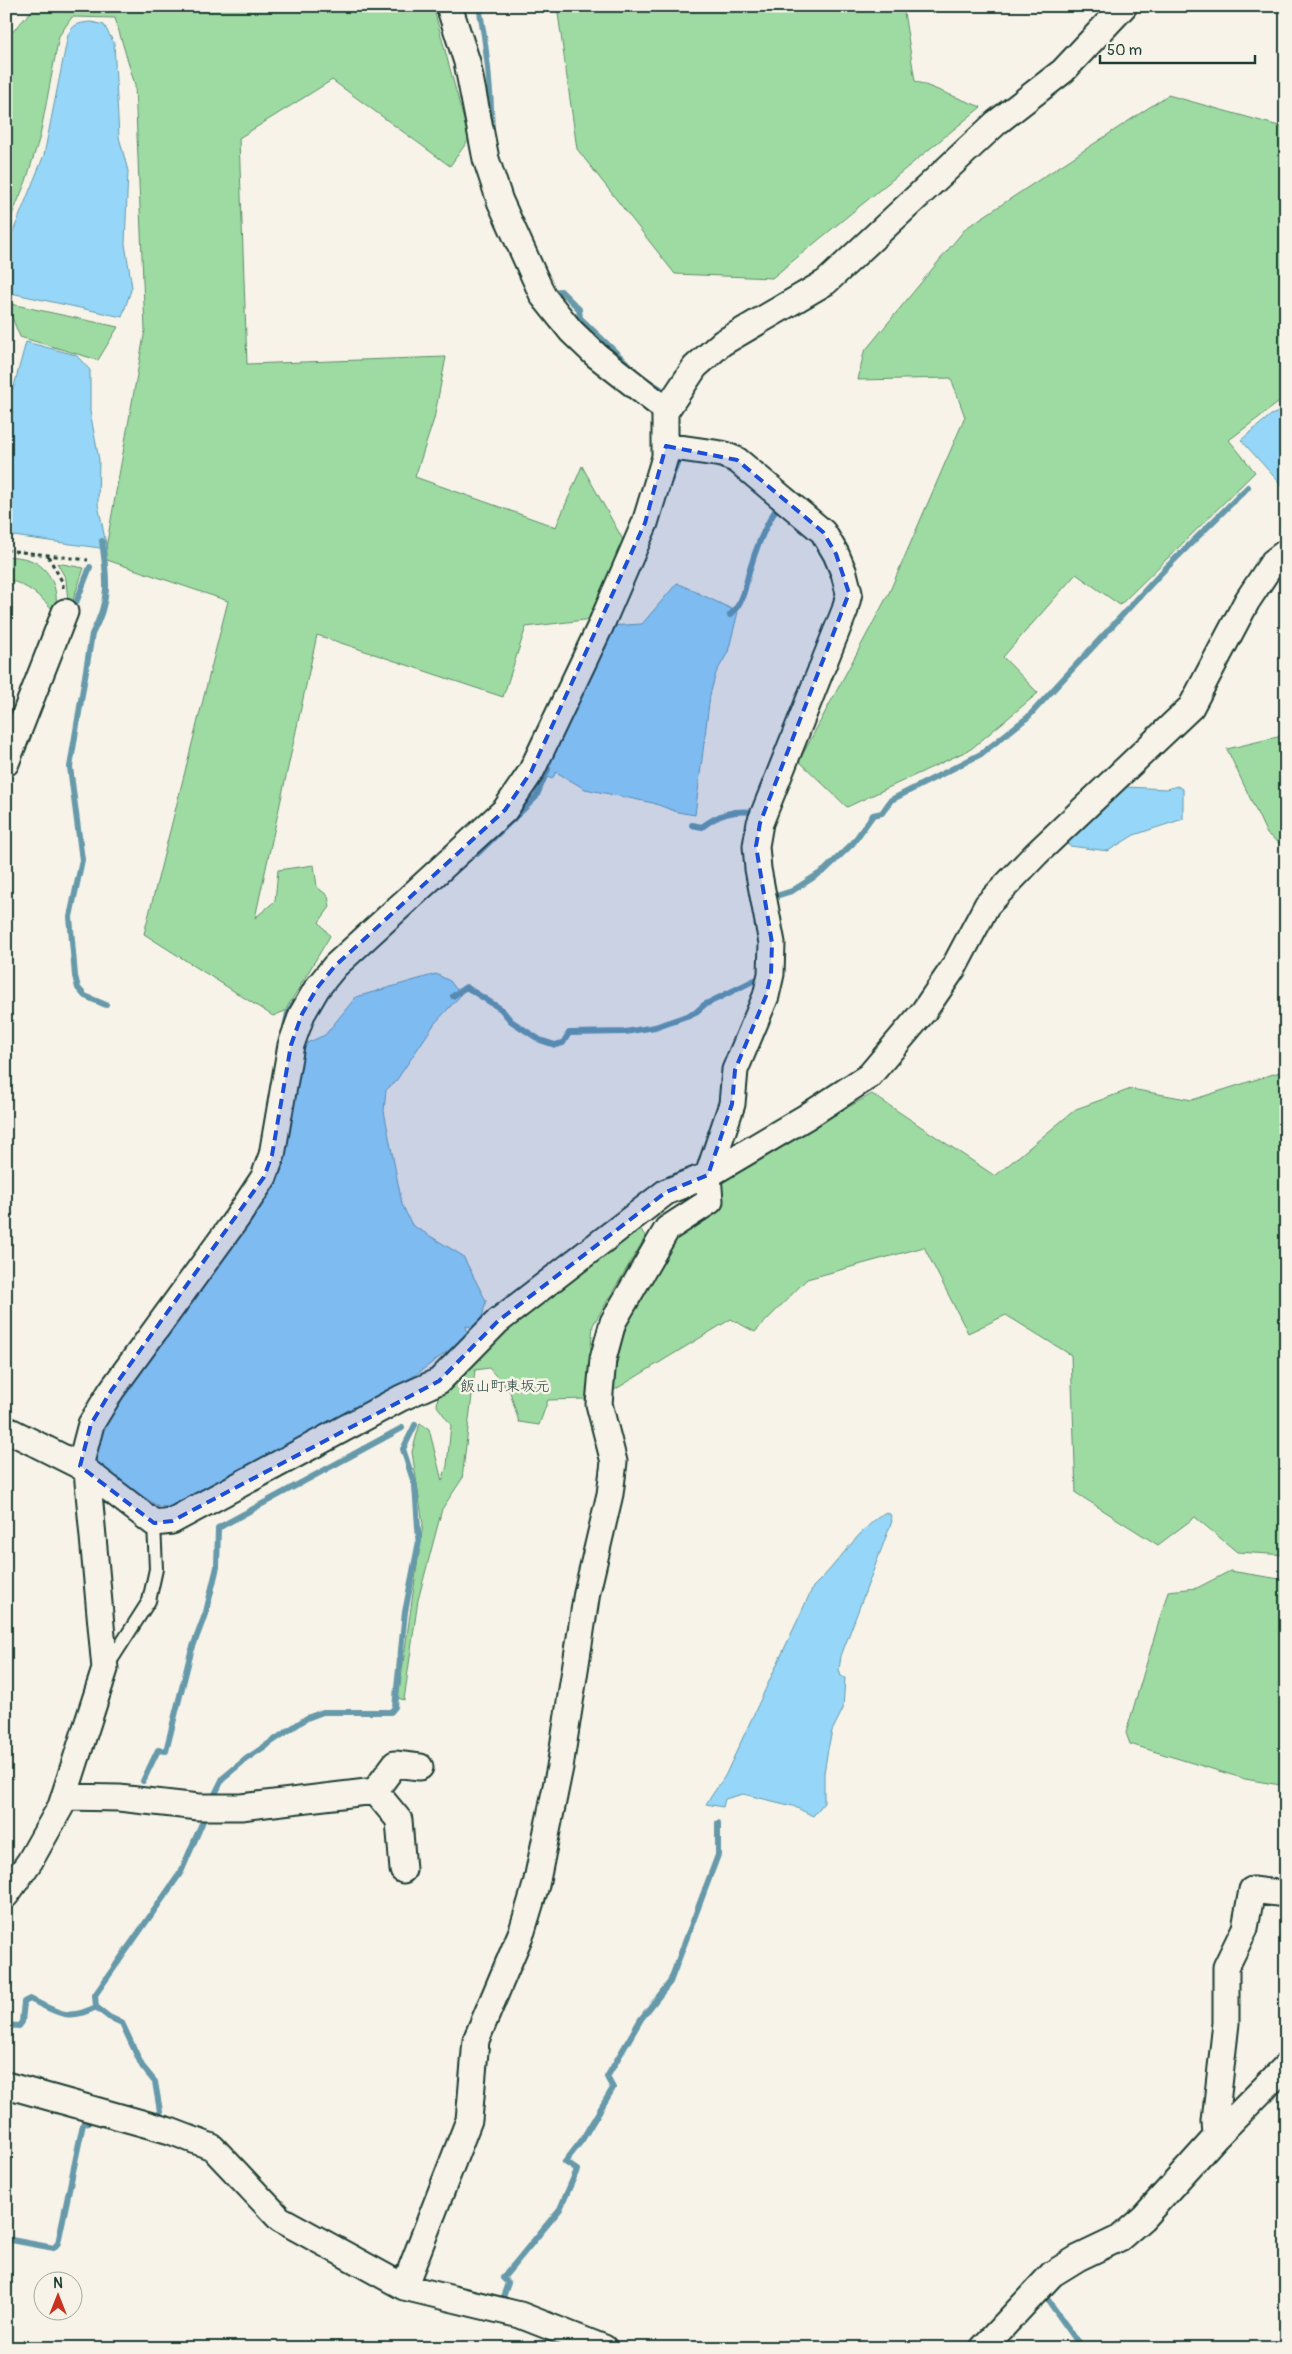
<svg xmlns="http://www.w3.org/2000/svg" width="1292" height="2354" font-family="Pangolin,'Klee One',sans-serif">
<style>
.green{fill:#9edba2;stroke:#5e8c6b}
.water{fill:#96d6f8;stroke:#69a}
.lines{fill:none;stroke-linecap:round;stroke-linejoin:round}
.stream{stroke:#69a;stroke-width:6}
.lane-casing{stroke:#1f3d34;stroke-width:16}
.street-casing{stroke:#1f3d34;stroke-width:29}
.path{stroke:#1f3d34;stroke-width:3;stroke-dasharray:4 4;stroke-linecap:butt}
.lane{stroke:#f7f3e8;stroke-width:12}
.street{stroke:#f7f3e8;stroke-width:25}
.marked{fill:#1d4ed8;fill-opacity:0.2;stroke:#1d4ed8;stroke-width:4;stroke-dasharray:10 6;stroke-linejoin:round}
.labels{text-anchor:middle;dominant-baseline:central;stroke-width:5;stroke-linejoin:round;paint-order:stroke}
.quarter-label{font-size:15px;fill:#1f3d34;stroke:#f7f3e8}
</style>
<rect width="100%" height="100%" fill="#f7f3e8"/>
<filter id="ink" filterUnits="userSpaceOnUse"><feTurbulence type="fractalNoise" baseFrequency=".02" numOctaves="2"/><feDisplacementMap in="SourceGraphic" scale="10" xChannelSelector="R" yChannelSelector="G"/><feConvolveMatrix kernelMatrix="1 2 1 2 8 2 1 2 1" color-interpolation-filters="sRGB"/></filter>
<g filter="url(#ink)">
<path class="green" d="M36 6H433L469 139 450 166 332 80 239 138 247 364 446 357 434 419 415 477 556 527 582 466 632 556 609 617 526 627 503 697 317 635 255 918 275 901 278 870 314 865 317 887 328 896 330 907 319 922 330 936 285 1011 273 1016 144 934 228 601 104 559 145 330 135 85 115 18 72 17 59 36 40 136 26 181 6 230V39Z
M557 6H903L915 81 981 107 772 278 675 274 577 149Z
M1168 95 1286 128V397L1229 440 1255 472 1120 605 1076 574 1003 657 1038 693 971 749 847 807 799 761 889 593 965 417 951 378 858 380 864 352 966 228Z
M6 303 118 327 98 360 20 337Z
M6 556C14 557 23 557 30 560 51 567 60 593 55 612 40 596 28 585 6 579Z
M57 563 84 568 72 603H68L66 579Z
M1286 735V848L1267 834 1227 749Z
M1286 1070V1555L1237 1552 1195 1517 1158 1545 1076 1493 1071 1355 1006 1315 968 1333 924 1247 807 1279 755 1332 731 1319 611 1392 625 1325 678 1233 717 1180 872 1094 995 1176 1076 1109 1131 1089 1192 1100Z
M637 1227 646 1236 593 1325 586 1399 548 1400 539 1425 519 1422 510 1392 489 1368 475 1370 462 1479 442 1509 418 1600 404 1700 398 1698 423 1524 412 1452 420 1423 429 1429 442 1481 447 1466 451 1425 437 1406 438 1394 518 1317Z
M1230 1571 1286 1580V1786L1245 1779 1130 1744 1126 1733 1168 1591 1197 1588Z"/>
<path class="water" d="M91 22 104 25 114 43 119 137 128 171 125 244 132 287 122 317 6 292V249L44 155 68 35C73 24 79 23 91 22Z
M26 342 76 355 90 370V411L99 460 98 504 107 549 6 535V400L14 386Z
M1286 409V490L1241 440 1271 415Z
M677 583 738 612 728 652 716 673 710 695 695 815 677 812 653 803 585 789 556 772 552 779 540 774 608 626 642 624Z
M1177 786 1183 789V819L1134 835 1108 851 1070 846 1067 844 1069 839 1126 787 1167 789Z
M436 974 450 981 461 995 435 1023 396 1081 386 1090 384 1111 402 1204 412 1225 463 1256 486 1301 479 1329 466 1326 468 1336 414 1376 172 1508 156 1505 96 1465V1443L104 1419 245 1221 300 1046 325 1035 356 997Z
M884 1513 890 1514 892 1521 841 1656 839 1670 841 1676 845 1678 843 1709 832 1731 828 1749 824 1773V1803L813 1816 793 1806 743 1794 725 1799 723 1807 706 1804 725 1776 813 1587C838 1564 855 1533 884 1513Z"/>
<g class="lines">
<path class="stream" d="M479 6C487 48 491 89 492 132
M550 288 551 292 561 291 579 309 580 318 634 370
M648 381 664 391
M670 481 677 464
M102 541C107 578 111 599 92 634L70 767 82 860 70 917 75 976 78 988 85 996 106 1005
M72 613 90 567
M730 615C745 601 744 588 750 569 756 548 765 526 777 508
M6 783 13 767
M692 825 702 827C719 814 733 810 754 812L753 817
M477 854 536 797 548 769
M776 896 792 891 825 870 853 843 873 815 882 813 891 800 981 754 1028 717 1164 570 1248 487
M453 996 466 987 501 1009 511 1021 540 1040 555 1045 563 1043 569 1033 625 1032 655 1027 695 1013 704 1005 761 977V975
M285 1027 288 1013 295 1002
M143 1781 158 1750 166 1751 191 1652 206 1612 217 1567 218 1528 402 1428
M212 1800 223 1778 246 1759 307 1718 323 1712H391L395 1707 405 1612 419 1541 415 1486 403 1449 415 1425
M6 2025 19 2026 22 2022 24 2002 30 1999C57 2012 67 2022 96 2007
M160 2111 155 2082 142 2066 122 2023 109 2017 96 2007 95 1995 181 1872 203 1821
M6 2239 54 2248 58 2243 83 2124 95 2120
M1043 2293 1082 2348
M508 2302 502 2300 508 2283 503 2278 560 2209 577 2170 565 2162 582 2140 613 2088 607 2077 641 2019 670 1982 718 1855V1823
M609 2341 629 2348"/>
<defs>
<path id="lane" d="M108 1665 149 1601 156 1569 154 1523"/>
<path id="street" d="M665 412 695 367 722 343 826 282 996 123 1063 71 1124 6
M6 763 65 612
M6 1429 80 1466 154 1523 172 1521 401 1398 439 1381 498 1321 666 1192 708 1175 806 1117 869 1076 924 1011 954 967 987 905 1036 854 1191 707 1247 601 1273 562 1286 552
M80 1466 91 1424 111 1391 237 1218 264 1177 272 1155 291 1045 302 1014 317 988 335 966 505 810 531 772 600 627 645 523 665 457V412L660 405 596 355 571 331 543 296 500 201 486 159 467 62 449 6
M375 1791 399 1820 403 1870
M64 1797 119 1798 199 1807H241L375 1791 395 1764 420 1767
M6 1895 30 1861 61 1806 105 1669 87 1471
M6 2085 170 2131 212 2147 280 2219 404 2287 520 2315 604 2348
M1216 2137 1215 2121 1226 2023V1967L1245 1928 1252 1890 1286 1894
M404 2287 469 2120 476 2040 522 1931 536 1885 560 1767 587 1592 610 1494 614 1462 599 1404 603 1359 613 1322 667 1229 710 1201 708 1175 732 1104 735 1070 766 996 771 974 772 943 758 869 756 846 760 823 845 610 849 593 844 573 836 554 823 532 737 460 722 454 666 446
M983 2348 1052 2274 1078 2258 1120 2238 1143 2218 1216 2137 1286 2066"/>
</defs>
<use href="#lane" class="lane-casing"/>
<use href="#street" class="street-casing"/>
<path class="path" d="M6 550 88 560
M48 556 63 583V592"/>
<use href="#lane" class="lane"/>
<use href="#street" class="street"/>
</g>
</g>
<path class="marked" d="M666 446 737 460 823 532 836 554 849 593 760 823 756 846 772 943 771 974 766 996 735 1070 732 1104 708 1175 666 1192 498 1321 439 1381 172 1521 154 1523 80 1466 91 1424 111 1391 264 1177 272 1155 291 1045 302 1014 317 988 335 966 505 810 531 772 645 523Z"/>
<g class="labels">
<g class="quarter-label">
<text x="505" y="1386">飯山町東坂元</text>
</g>
</g>
<rect width="1292" height="2354" fill="none" stroke="#f7f3e8" stroke-width="25"/>
<rect x="12" y="12" width="1267" height="2329" fill="none" stroke="#1f3d34" stroke-width="2" filter="url(#ink)"/>
<g transform="translate(58 2296)"><circle r="24" fill="#f7f3e8" stroke="#a1aaa0"/>
<path d="M0-4L9 19L0 12L-9 19Z" fill="#c8321e"/>
<text y="-8" font-size="14" font-weight="bold" text-anchor="middle" fill="#1f3d34">N</text>
</g>
<path d="M1100 55v8h155v-8" fill="none" stroke="#1f3d34" stroke-width="2.5"/>
<text x="1107" y="55" font-size="15" fill="#1f3d34" stroke="#f7f3e8" stroke-width="4" paint-order="stroke">50 m</text>
</svg>
